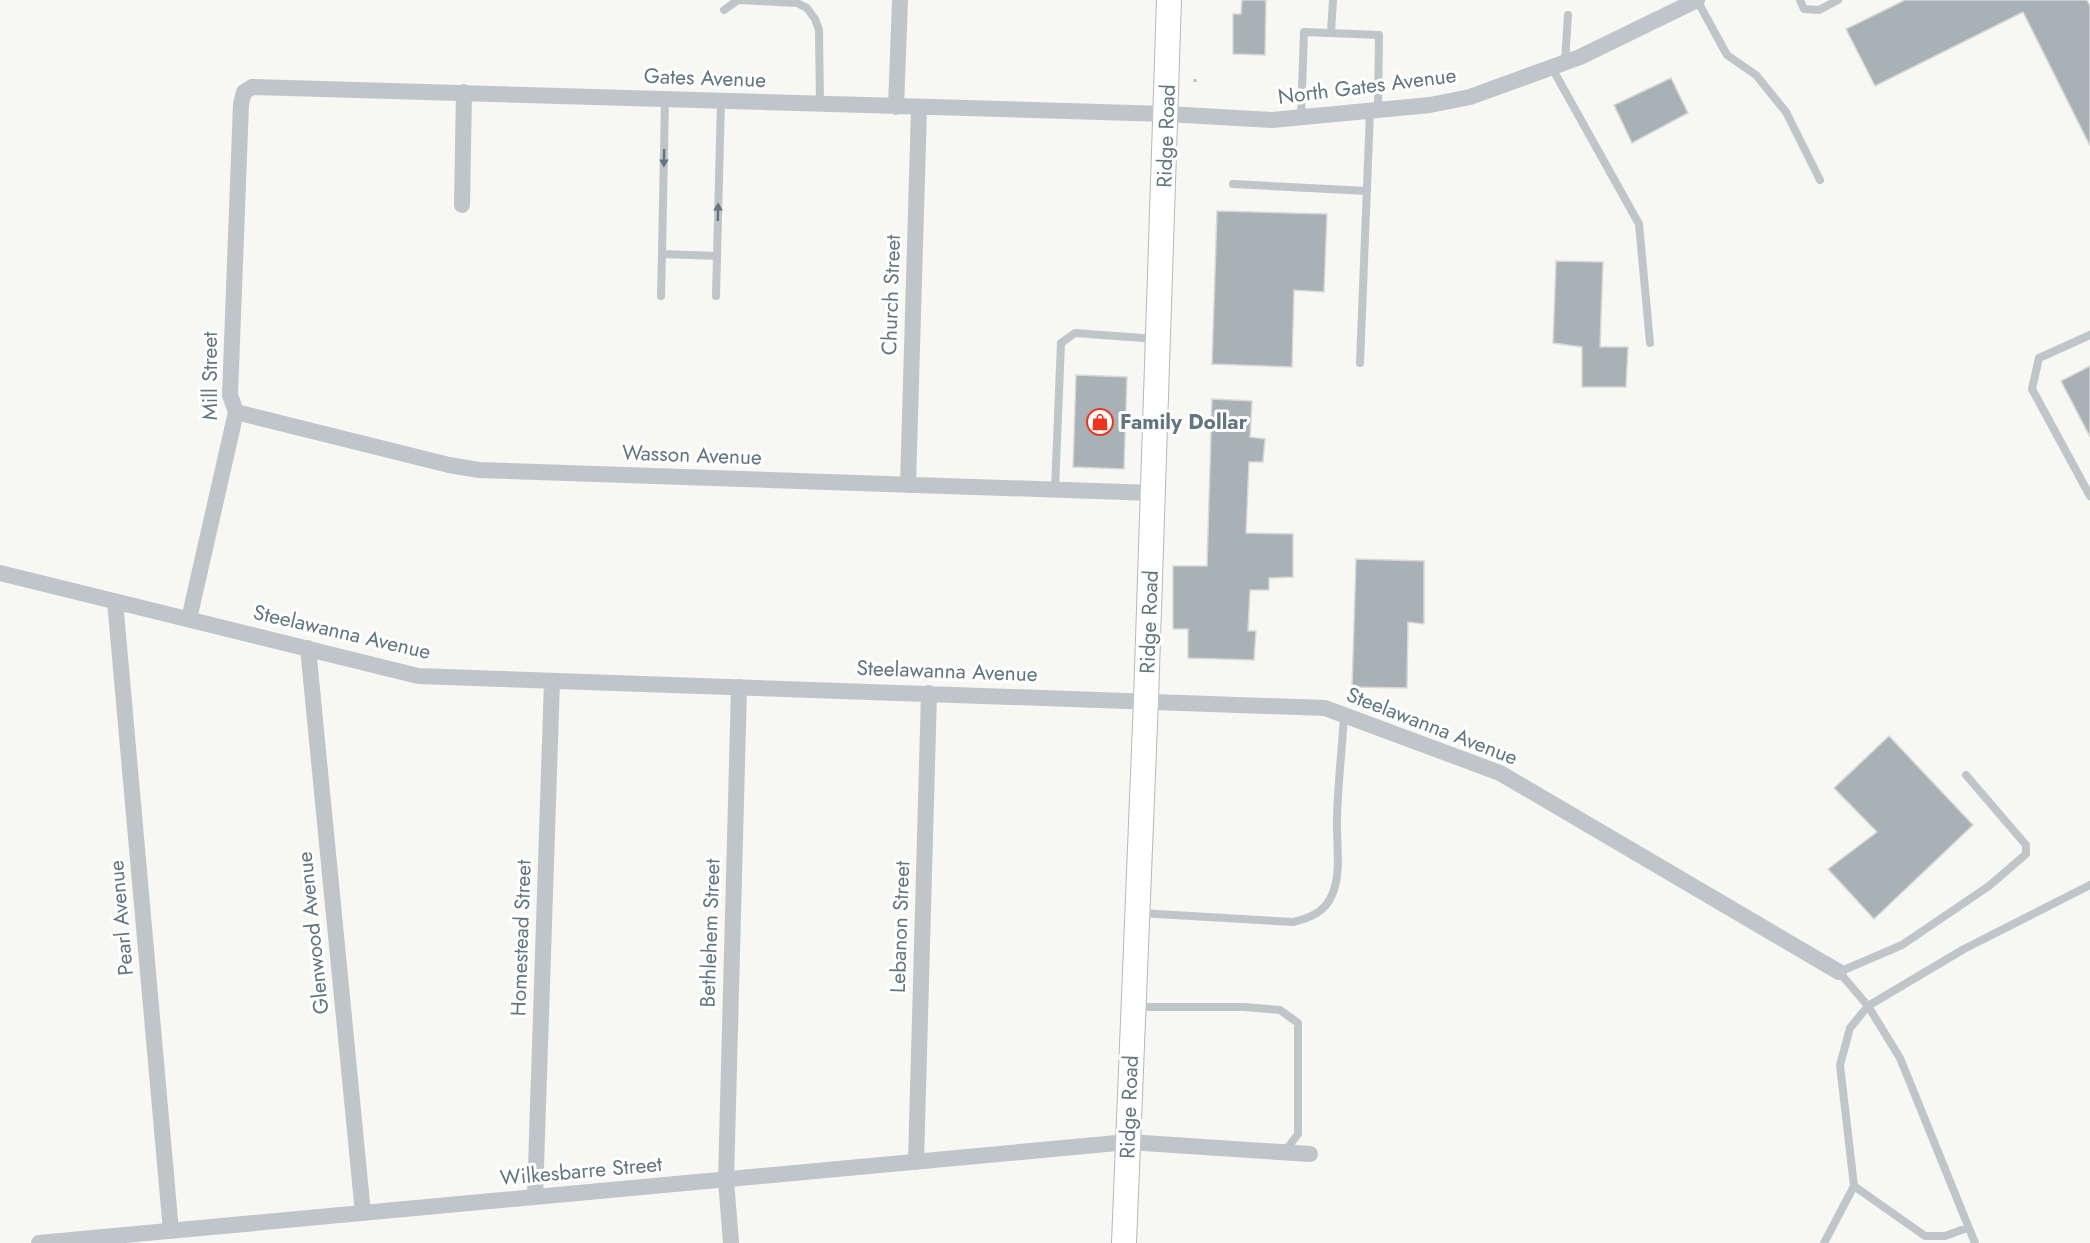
<svg xmlns="http://www.w3.org/2000/svg" width="2090" height="1243" font-family="Jost,sans-serif">
<style>
.building{fill:#a7b1b6;stroke:#d9d8d6;stroke-width:1.5}
.lines{fill:none;stroke-linecap:round;stroke-linejoin:round}
.secondary-casing{stroke:#b2b9bd;stroke-width:26}
.path{stroke:#b9bdbf;stroke-width:3;stroke-dasharray:3 3;stroke-linecap:butt}
.lane{stroke:#bfc5c8;stroke-width:8}
.street{stroke:#bfc5c8;stroke-width:16}
.secondary{stroke:#fff;stroke-width:24}
.oneway{fill:#617680}
.labels{text-anchor:middle;dominant-baseline:central;stroke-width:6;stroke-linejoin:round;paint-order:stroke}
.street-label{font-size:21px;fill:#617680;stroke:#fff}
.poi-label{font-size:21px;font-weight:bold;fill:#617680;stroke:#fff;text-anchor:start}
</style>
<rect width="100%" height="100%" fill="#f7f7f4"/>
<path class="building" d="M1242 0H1266L1265 55 1233 54V14H1241Z
M1905 0H2087L2090 6V146L2023 12 1875 86 1846 29Z
M1671 78 1688 113 1632 143 1614 105Z
M1217 211 1327 214 1324 292 1294 290 1292 367 1212 364Z
M1556 261 1603 262 1600 347H1628L1626 387H1582V347L1553 343Z
M2090 366V437L2061 381Z
M1076 375 1127 377 1124 469 1073 467Z
M1212 399 1252 401 1250 437 1265 439 1263 462H1249L1246 533 1293 534V577L1269 578V590H1250L1248 631H1256L1254 660 1188 658V629H1173V566H1207Z
M1356 559 1424 561V624L1408 622 1407 688 1352 687Z
M1889 736 1973 825 1874 919 1828 869 1877 832 1834 788Z"/>
<g class="lines">
<defs>
<path id="secondary" d="M1124 1243 1146 700 1169 0"/>
</defs>
<use href="#secondary" class="secondary-casing"/>
<path class="path" d="M1195 82V78"/>
<path class="lane" d="M1697 0 1727 55 1756 75 1786 112 1820 180
M1800 0 1804 9 1819 10 1838 0
M724 10 738 0 797 3 807 8 815 19 819 30 820 104
M1331 33 1333 0
M1565 62 1568 15
M1552 68 1639 224 1650 343
M665 99 662 254 717 256 721 101
M1301 118 1304 32 1379 35 1378 110
M1233 184 1367 191
M661 296 662 254
M716 296 717 256
M2090 335 2039 358 2032 389 2090 496
M1360 363 1370 111
M1055 489 1061 343 1075 333 1156 339
M1140 913 1293 922C1310 918 1325 912 1332 895 1342 873 1336 841 1337 817 1338 783 1342 749 1344 716
M1136 1007H1244L1280 1010 1298 1023V1134L1284 1153
M1854 1186 1925 1236H1945L1967 1228
M1824 1243 1854 1186 1840 1065 1850 1028 1868 1006 1839 972 1902 945 1989 886 2026 854V845L1966 775
M1975 1243 1900 1058 1868 1006 1964 949 2090 885"/>
<path class="street" d="M896 107 900 0
M462 205 464 92
M236 412 449 465 479 470 1153 493
M908 485 919 108
M0 573 418 676 1325 708 1500 773 1839 972
M115 601 171 1231
M189 619 236 412 230 395 241 104 244 92 252 87 1167 114 1272 120 1430 105 1470 97 1580 57 1697 0
M308 648 363 1213
M916 1162 929 693
M535 1197 552 681
M39 1243 1128 1142 1310 1154
M731 1243 726 1180 739 687"/>
<use href="#secondary" class="secondary"/>
</g>
<defs><path id="oneway-solid" d="M-6-.8H1V-3.2L6.5 0L1 3.2V.8H-6Z" transform="scale(1.5)"/></defs>
<g class="oneway">
<use href="#oneway-solid" transform="translate(664 158) rotate(91)"/>
<use href="#oneway-solid" transform="translate(718 212) rotate(-89)"/>
</g>
<defs>
<symbol id="shop-ring" viewBox="-11 -11 22 22"><circle r="9.5" fill="#fff" stroke="#ec371f" stroke-width="1.5"/><path d="M-5-2.5h2.3a2.7 3.5 0 0 1 5.4 0H5L5.5 6h-11ZM-1.5-2.5h3a1.5 2.3 0 0 0-3 0Z" fill="#ec371f"/></symbol>
</defs>
<g fill-rule="evenodd">
<use href="#shop-ring" x="1085" y="407" width="30" height="30"/>
</g>
<g class="labels">
<g class="street-label">
<text transform="translate(705 78) rotate(2)">Gates Avenue</text>
<text transform="translate(1367 86) rotate(-7)">North Gates Avenue</text>
<text transform="translate(1166 136) rotate(-88)">Ridge Road</text>
<text transform="translate(891 295) rotate(-88)">Church Street</text>
<text transform="translate(210 376) rotate(-90)">Mill Street</text>
<text transform="translate(692 455) rotate(2)">Wasson Avenue</text>
<text transform="translate(1149 622) rotate(-88)">Ridge Road</text>
<text transform="translate(342 632) rotate(13)">Steelawanna Avenue</text>
<text transform="translate(947 671) rotate(2)">Steelawanna Avenue</text>
<text transform="translate(1432 726) rotate(21)">Steelawanna Avenue</text>
<text transform="translate(121 918) rotate(-95)">Pearl Avenue</text>
<text transform="translate(900 927) rotate(-88)">Lebanon Street</text>
<text transform="translate(313 933) rotate(-96)">Glenwood Avenue</text>
<text transform="translate(710 933) rotate(-88)">Bethlehem Street</text>
<text transform="translate(521 938) rotate(-88)">Homestead Street</text>
<text transform="translate(1129 1107) rotate(-88)">Ridge Road</text>
<text transform="translate(581 1171) rotate(-5)">Wilkesbarre Street</text>
</g>
<g class="poi-label">
<text x="1120" y="422">Family Dollar</text>
</g>
</g>
</svg>
